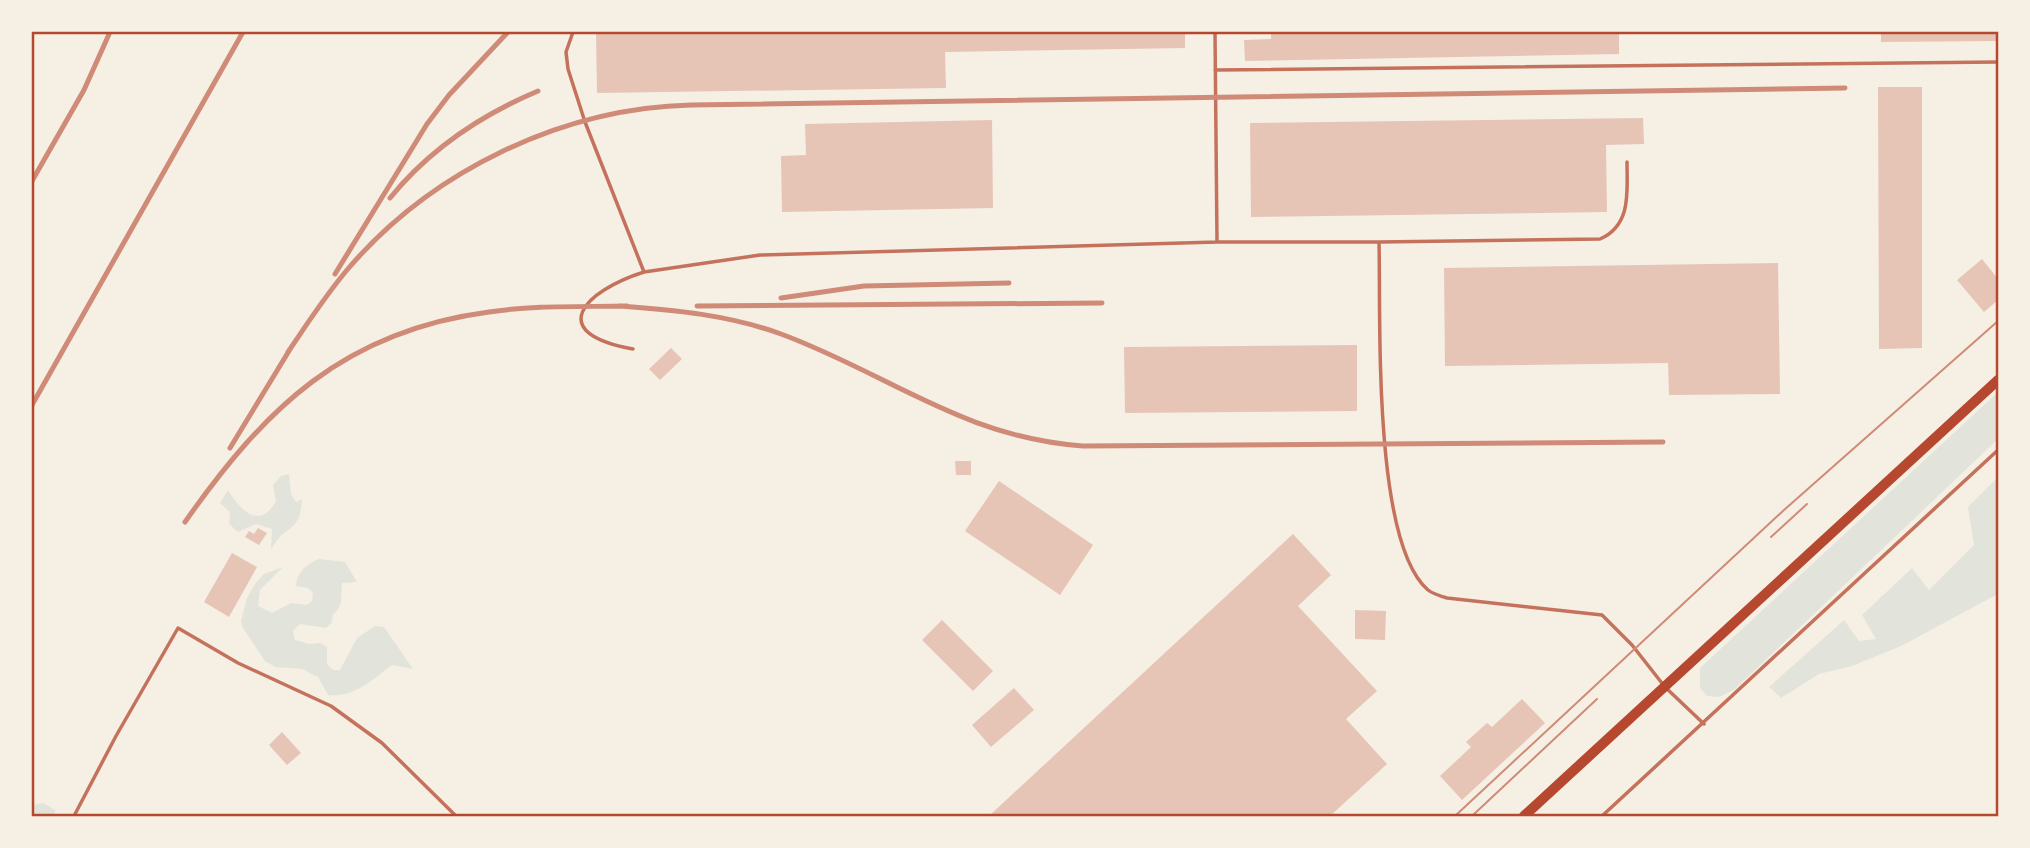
<svg xmlns="http://www.w3.org/2000/svg" width="2030" height="848" font-family="Commissioner,sans-serif">
<style>
.green{fill:#e2e4dc}
.building{fill:#e6c5b7}
.lines{fill:none;stroke-linecap:round;stroke-linejoin:round}
.service{stroke:#c5725c;stroke-width:3.5}
.secondary{stroke:#b5482f;stroke-width:10}
.tram{stroke:#cf8b77;stroke-width:2}
.rail{stroke:#cf8b77;stroke-width:5}
.neatline{fill:none;stroke:#b5482f;stroke-width:2.5}
</style>
<rect width="100%" height="100%" fill="#f6efe4"/>
<path class="green" d="M1998 392V439L1735 689 1719 697 1707 696 1700 688V668Z
M289 474 291 494 296 502 302 499C300 536 285 522 271 550L272 529 256 524 238 532 229 524 230 512 220 503 228 490C240 510 259 531 276 501L273 485 281 476Z
M1998 477V594L1901 646 1852 666 1819 674 1781 698 1769 687 1844 620 1859 641 1876 639 1862 615 1912 568 1929 590 1974 545 1968 507Z
M319 559 345 562 357 582 342 583C340 597 345 605 333 614L332 622 326 628 300 624 293 631 295 640 309 644 320 643 327 647V664L333 670H340L357 638 375 626 384 627 413 669 392 665C372 680 354 698 328 695L318 677 302 669 275 667 265 661 243 628 241 621 247 598 255 584 264 574 283 567 260 590 258 606 272 613 291 603 307 605 312 601 313 593 308 588 296 586C297 572 306 564 319 559Z
M44 803 56 811 52 816H32L33 805Z"/>
<path class="building" d="M596 32H1185V48L945 52 946 88 597 93Z
M1271 32H1619V54L1245 61 1244 40 1271 39Z
M1881 32H1998V41L1881 42Z
M1878 87H1922V348L1879 349Z
M1643 118 1644 144 1606 145 1607 212 1251 217 1250 123Z
M992 120 993 208 782 212 781 156 806 155 805 124Z
M1982 259 1998 279V300L1984 312 1957 280Z
M1778 263 1780 394 1669 395 1668 363 1445 366 1444 268Z
M1357 345V411L1125 413 1124 347Z
M671 348 682 359 660 380 649 369Z
M955 461H971V475H956Z
M999 481 1093 545 1060 595 965 531Z
M258 528 267 533 259 545 245 537 249 531 254 534Z
M1293 534 1331 575 1298 606 1377 691 1346 719 1387 764 1330 816H989Z
M232 553 257 567 229 617 204 602Z
M1355 610 1386 611 1385 640 1355 639Z
M942 620 993 671 973 691 922 640Z
M1014 688 1034 710 991 747 972 725Z
M1522 699 1545 723 1462 800 1440 776 1471 747 1466 742 1487 723 1492 727Z
M282 732 301 753 287 765 269 745Z"/>
<g class="lines">
<path class="service" d="M573 32 566 52 568 69 585 122 644 272 760 255 1217 242H1379C1381 316 1372 542 1428 590 1433 594 1440 596 1447 598L1602 615 1632 645 1665 687 1704 724
M1215 32 1217 242
M1215 70 1998 62
M1379 242 1600 239C1632 225 1627 191 1627 162
M633 349C544 333 584 291 644 272
M74 816 116 736 178 628 238 663 331 706 382 743 456 816
M1602 816 1998 450"/>
<path class="secondary" d="M1524 816 1998 380"/>
<path class="tram" d="M1771 537 1807 504
M1455 816 1784 510 1998 321
M1472 816 1597 699"/>
<path class="rail" d="M32 181 84 90 110 32
M390 198C429 150 481 115 538 91
M335 274 427 124 449 95 508 32
M781 298 864 286 1009 283
M620 306C675 310 729 315 781 334 887 373 964 438 1083 446L1663 442
M697 306 1102 303
M288 352C307 324 325 296 347 270 431 171 562 108 691 105L1845 88
M32 405 243 32
M230 448 292 346
M185 522C265 408 344 331 489 312 535 305 581 307 627 306"/>
</g>
<rect width="2030" height="848" fill="none" stroke="#f6efe4" stroke-width="66"/>
<rect x="33" y="33" width="1964" height="782" class="neatline"/>
</svg>
